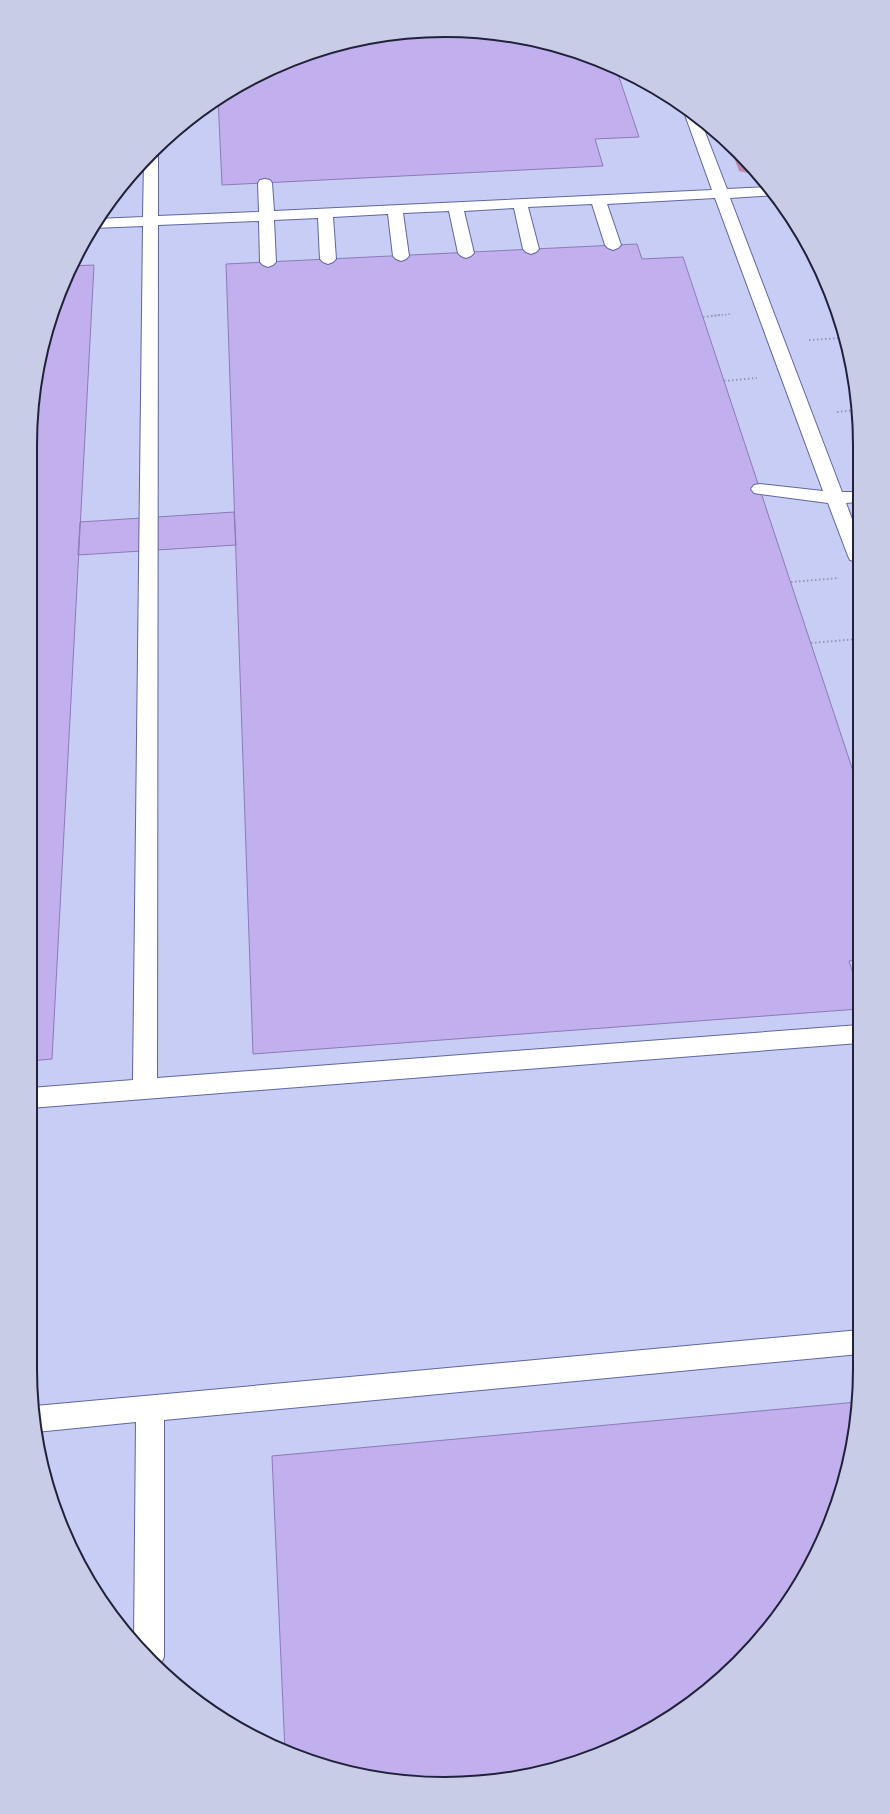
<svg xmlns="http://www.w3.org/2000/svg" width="890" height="1814" font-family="'IBM Plex Sans',sans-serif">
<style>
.green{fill:#be8bae}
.building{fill:#c2afee;stroke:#8d7ab5}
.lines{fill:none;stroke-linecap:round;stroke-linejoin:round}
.minor-casing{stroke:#6166a0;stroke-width:2}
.path-far1{stroke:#9196b8;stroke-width:1.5;stroke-dasharray:1.5 2;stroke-linecap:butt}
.path{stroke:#9196b8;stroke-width:2;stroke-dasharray:1.5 2.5;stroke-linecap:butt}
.minor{fill:#fff;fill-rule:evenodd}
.rim{fill:none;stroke:#20223a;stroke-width:2}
</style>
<rect width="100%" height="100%" fill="#c7cdf4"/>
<path class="green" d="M731 149 757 175 739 171Z"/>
<path class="building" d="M445 30 526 38 604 62 616 68 639 137 595 139 603 166 222 185 218 98 286 62 364 38Z
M637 244 642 259 683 257 858 786 859 960 849 961 859 992V1009L253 1054 226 264Z
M94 265 52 1059 30 1061V445L38 364 62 286 72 266Z
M234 512 236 545 78 555 80 522Z
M857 1402 852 1450 828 1528 790 1599 757 1643 697 1698 629 1741 578 1762 499 1780 418 1783 364 1776 285 1752 272 1456Z"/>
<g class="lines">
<defs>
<path id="minor" d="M686 109 700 119 727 189 769 187 776 195 730 198 842 492H857V502L846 503 857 532V562L850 560 848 556 828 503 760 494 754 493 751 489 754 485 760 484 823 491 715 198 607 204 621 245 618 248 613 250 608 248 605 245 592 204 528 207 539 249 536 252 531 254 526 252 523 249 514 208 464 211 474 253 471 256 466 258 461 256 458 253 449 211 403 213 409 256 406 259 401 261 396 259 393 256 388 214 333 217 336 259 333 262 328 264 323 262 320 259 318 218 274 220 276 262 273 265 268 267 263 265 260 262 259 221 158 225 157 1078 859 1025V1043L30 1108V1088L133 1080 143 226 93 228 97 219 143 217 144 161 155 149 158 152V216L259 212 258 183 260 180 265 179 270 180 272 183 274 211 712 190 684 112Z
M860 1330V1354L164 1420V1657L159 1668 134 1642 136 1422 36 1432 34 1407 35 1406Z"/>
</defs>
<use href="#minor" class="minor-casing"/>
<path class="path-far1" d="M711 316 732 314"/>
<path class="path" d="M703 317 720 315
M809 340 842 338
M724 381 757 378
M837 412 856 410
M791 582 839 578
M811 643 857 639"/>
<use href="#minor" class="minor"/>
</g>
<path d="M0 0H890V1814H0ZM445 37H445A408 408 0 0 1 853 445V1369A408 408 0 0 1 445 1777H445A408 408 0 0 1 37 1369V445A408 408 0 0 1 445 37Z" fill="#c8cce6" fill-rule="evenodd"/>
<path class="rim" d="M445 37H445A408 408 0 0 1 853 445V1369A408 408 0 0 1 445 1777H445A408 408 0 0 1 37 1369V445A408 408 0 0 1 445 37Z"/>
</svg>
